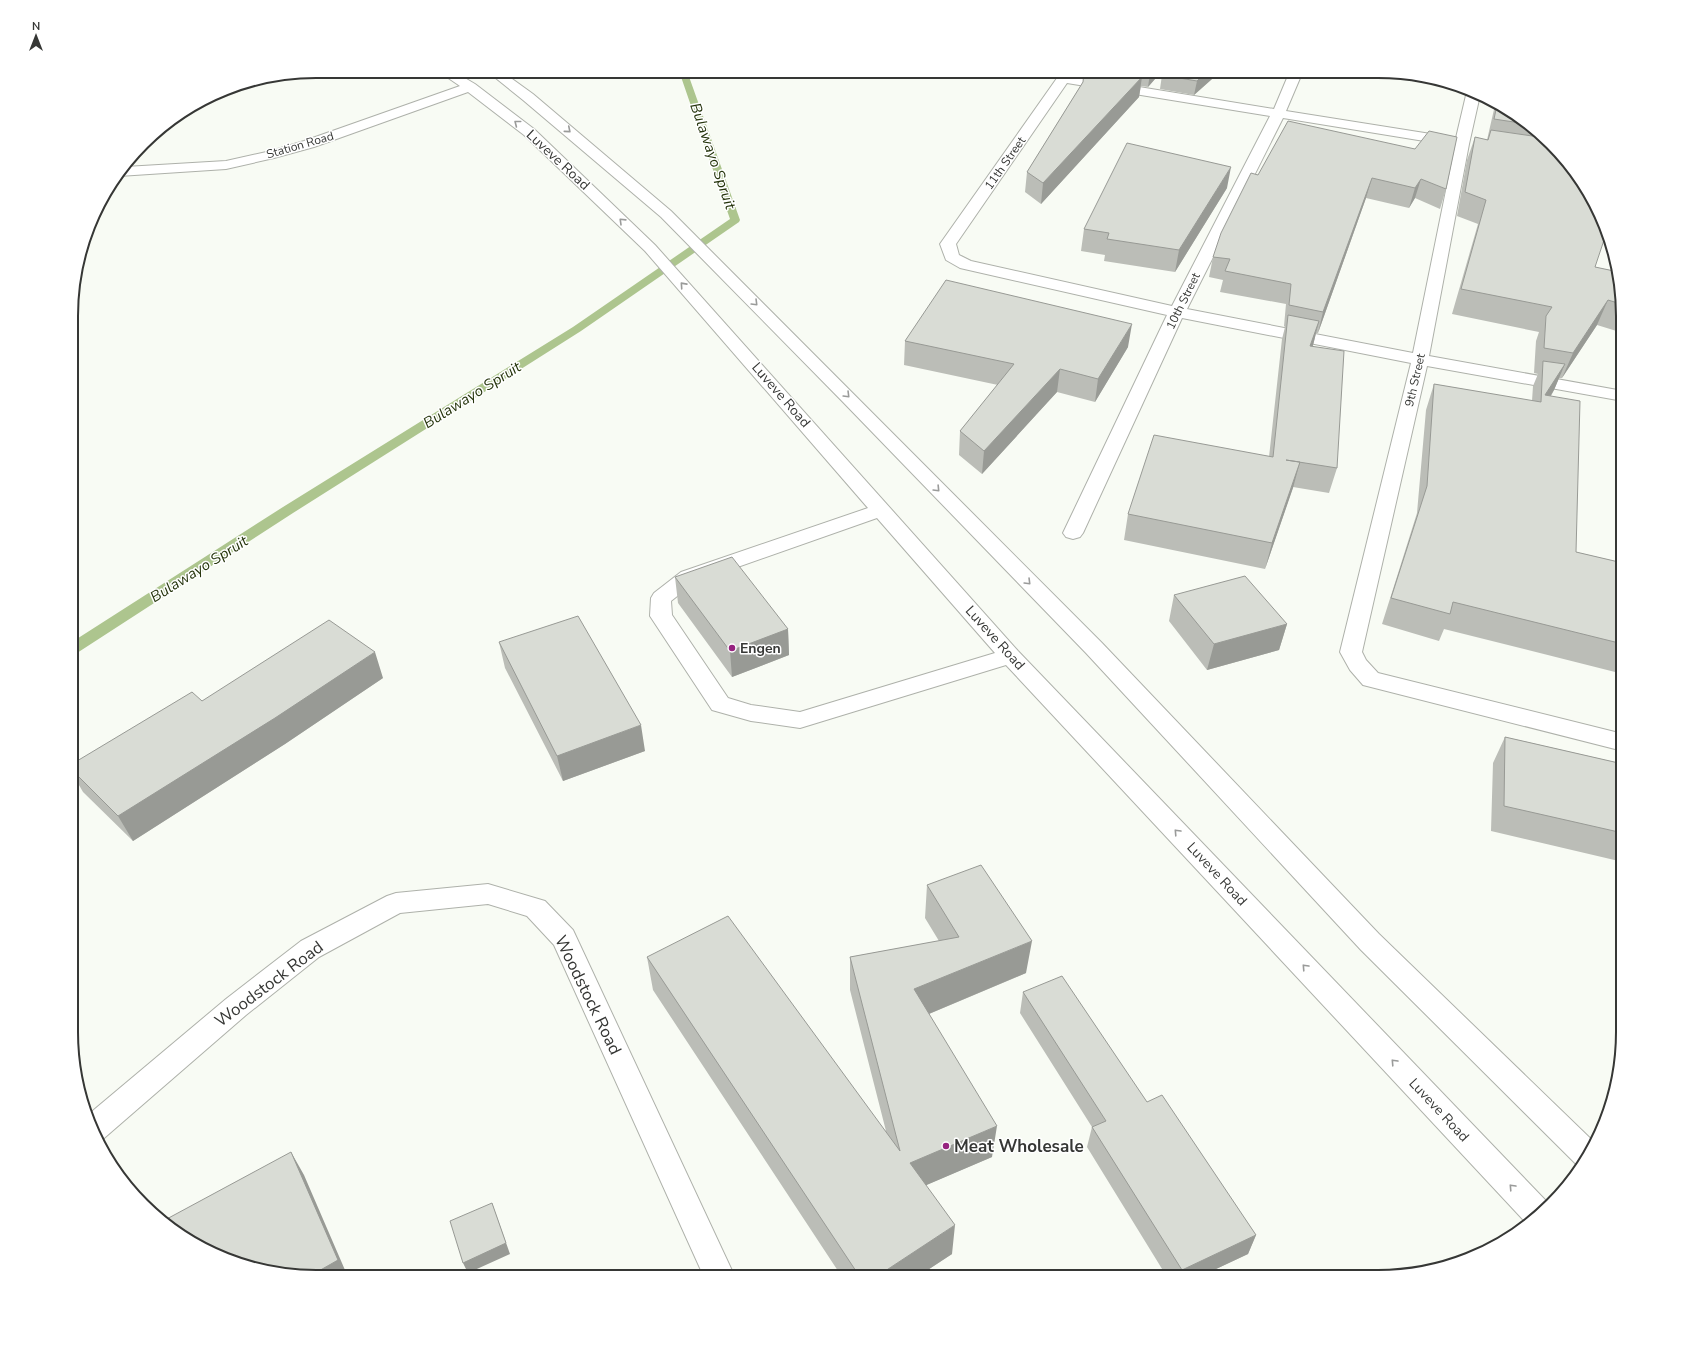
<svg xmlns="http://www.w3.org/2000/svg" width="1694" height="1348" font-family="'Nunito Sans',sans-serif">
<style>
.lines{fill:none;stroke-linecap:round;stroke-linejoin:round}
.stream{fill:#adc58e;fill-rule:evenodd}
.minor-casing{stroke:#aeb1aa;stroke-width:2}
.minor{fill:#fff;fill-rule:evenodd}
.wall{fill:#bbbdb7}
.shaded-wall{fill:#989a95}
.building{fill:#d9dcd5;stroke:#989a95}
.oneway{stroke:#9a9b9a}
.poi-dot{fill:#96227f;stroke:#fff;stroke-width:1.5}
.labels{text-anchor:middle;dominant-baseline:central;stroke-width:3;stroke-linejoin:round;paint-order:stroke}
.far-street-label{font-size:12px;fill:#363735;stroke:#fff}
.street-label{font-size:14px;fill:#363735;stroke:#fff}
.poi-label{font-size:14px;font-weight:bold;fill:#363735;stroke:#fff;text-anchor:start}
.water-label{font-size:15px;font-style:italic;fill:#26350d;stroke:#fff}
.near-street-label{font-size:17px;fill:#363735;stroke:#fff}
.near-poi-label{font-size:17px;font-weight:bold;fill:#363735;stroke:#fff;text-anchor:start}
.rim{fill:none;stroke:#363735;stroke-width:2}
</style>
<rect width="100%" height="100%" fill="#f8fbf4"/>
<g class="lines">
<path class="stream" d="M679 71H687L740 220 739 222 581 331 293 513 77 653 72 654V642L283 507 573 327 730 219Z"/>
<defs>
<path id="minor" d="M438 71H453L475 84 534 129 655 245 1018 651 1550 1205 1528 1225 1006 665 800 728 751 721 712 710 650 616 651 598 654 593 681 572 868 508 645 251 524 135 468 92 314 147 274 158 226 169 119 176 125 167 226 161 271 151 304 141 460 86ZM877 518 995 653 800 712 751 705 728 698 672 615 671 601 695 582Z
M487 71H501L533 94 671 211 1102 643 1379 934 1594 1142 1580 1165 1576 1164 1361 950 1086 653 843 402 661 217 523 100Z
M1062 71H1075L1072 76 1274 109 1290 71H1303L1286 111 1456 138 1467 91 1469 89 1480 95 1469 144 1429 356 1623 391V401L1427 366 1362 652 1366 660 1378 673 1623 734V751L1363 685 1350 670 1340 652 1411 363 1182 318 1083 533 1080 537 1073 539 1066 537 1063 533 1167 315 960 268 946 260 940 244ZM1067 83 1270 116 1172 306 971 261 959 255 956 244ZM1283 118 1455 146 1413 353 1187 309Z
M488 884 545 901 573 930 735 1277H704L554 945 527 916 488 904 400 913 319 957 246 1015 103 1139 96 1140 89 1114 226 999 301 941 387 896 396 893Z"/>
</defs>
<use href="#minor" class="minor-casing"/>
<use href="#minor" class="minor"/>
</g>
<path class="wall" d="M1084 71H1162L1148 87 1141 86 1139 97 1041 204 1025 192 1027 172 1083 82Z
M1221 71 1194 95 1160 89 1162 75Z
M1495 105 1540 132 1572 167 1599 227 1595 267 1614 271 1623 316V333L1597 325 1562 378H1559L1554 390 1551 396 1576 552 1623 563V674L1444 629 1439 641 1382 624 1417 513 1426 410 1434 384 1532 401 1533 386 1538 374 1534 373 1536 341 1539 332 1452 314 1478 224 1457 216 1467 160 1475 137 1487 140Z
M1288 121 1446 189 1440 209 1415 198 1409 208 1366 198 1318 333H1316L1313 346 1337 468 1329 493 1293 487 1265 569 1124 540 1128 514 1269 457 1282 339 1285 327 1284 326 1286 304 1220 292 1223 280 1209 277 1213 257Z
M1227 188 1175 272 1104 261 1105 255 1081 251 1084 229Z
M905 341 1128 347 1095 402 1057 392 982 474 959 455 960 431 998 385 904 365Z
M675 577 788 629 789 655 732 677 678 603Z
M1174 595 1287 624 1279 650 1207 670 1169 621Z
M499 642 645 751 563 781 505 668Z
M383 678 285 744 133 841 83 792 72 773V764L202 701Z
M1505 737 1623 764V862L1491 831 1493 763Z
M927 885 1026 973 929 1014 992 1157 926 1185 952 1254 917 1277H842L653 990 647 957 886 1131 850 990V957L939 941 925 918Z
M1023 992 1147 1102 1256 1235 1248 1254 1199 1277H1167L1087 1147 1092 1127 1020 1013Z"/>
<path class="shaded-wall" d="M1152 71H1162L1148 87 1150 73Z
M1207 71H1221L1194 95 1197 81Z
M1142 77 1139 97 1041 204 1043 183Z
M1231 167 1227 188 1175 272 1179 250Z
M1372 178 1366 198 1318 333 1323 312Z
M1421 179 1415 198 1409 208 1415 188Z
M1608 300 1597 325 1562 378 1573 353Z
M1319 321 1313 345 1304 370 1310 346Z
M1132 324 1128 347 1095 402 1098 379Z
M1565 364 1554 390 1535 421 1545 395Z
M1060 369 1057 392 982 474 984 451Z
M1300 462 1293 488 1265 569 1272 543Z
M1287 624 1279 650 1207 670 1214 644Z
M788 629 789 655 732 677 730 651Z
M375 652 383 678 285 744 133 841 118 816Z
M641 725 645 751 563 781 557 756Z
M1032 941 1026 973 912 1021 914 989Z
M997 1126 992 1157 908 1193 910 1163Z
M291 1152 304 1175 348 1277 310 1276Z
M492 1203 510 1254 468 1273 463 1263Z
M955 1225 952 1254 917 1277H876Z
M1256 1235 1248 1254 1199 1277H1179L1182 1270Z"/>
<path class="building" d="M1084 71H1107L1142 77 1043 183 1027 172 1083 82Z
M1140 71H1152L1150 73Z
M1164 71H1207L1197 81 1162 75Z
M1497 105 1527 124 1494 119Z
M1288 121 1415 149 1429 131 1457 137 1446 189 1421 179 1415 188 1372 178 1323 312 1289 305 1291 284 1225 271 1230 259 1213 257 1221 233 1251 173 1258 175Z
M1491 130 1546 138 1572 167 1601 216 1599 227 1605 228 1606 234 1595 267 1614 271 1621 304 1608 300 1573 353 1544 348 1546 316 1552 307 1461 289 1486 200 1465 192 1475 137 1488 140Z
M1127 143 1231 167 1179 250 1107 239 1109 233 1084 229Z
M946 280 1132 324 1098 379 1060 369 984 451 960 431 1014 364 905 341Z
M1288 315 1319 321 1310 346 1344 351 1337 468 1286 460 1300 462 1272 543 1128 514 1154 435 1273 457Z
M1543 361 1565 364 1545 395 1580 401 1576 552 1623 563V644L1453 602 1450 614 1391 598 1427 486 1434 384 1541 402Z
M732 557 788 629 730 651 675 577Z
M1245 576 1287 624 1214 644 1174 595Z
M578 616 641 725 557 756 499 642Z
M329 620 375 652 275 718 118 816 72 770V764L192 692 202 701Z
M1505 737 1623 764V833L1504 806Z
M981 865 1032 941 914 989 997 1126 910 1163 955 1225 876 1277H860L647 957 728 916 900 1151 850 957 959 937 927 885Z
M1062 976 1147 1102 1162 1095 1256 1235 1182 1270 1092 1127 1106 1121 1023 992Z
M291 1152 338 1260 310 1276H301L222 1258 163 1221Z
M492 1203 506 1243 463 1263 450 1221Z"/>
<defs><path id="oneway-chevron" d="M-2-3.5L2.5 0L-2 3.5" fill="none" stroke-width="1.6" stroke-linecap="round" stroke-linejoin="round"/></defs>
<g class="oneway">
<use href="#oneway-chevron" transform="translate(517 123) rotate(-142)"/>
<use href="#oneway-chevron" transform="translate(568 130) rotate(40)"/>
<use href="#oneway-chevron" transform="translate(622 221) rotate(-136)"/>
<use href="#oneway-chevron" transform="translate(683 285) rotate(-132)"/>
<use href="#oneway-chevron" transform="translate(755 303) rotate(45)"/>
<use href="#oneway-chevron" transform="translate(847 395) rotate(45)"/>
<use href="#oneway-chevron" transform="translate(937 489) rotate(46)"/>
<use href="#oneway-chevron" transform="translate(1028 582) rotate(45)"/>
<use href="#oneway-chevron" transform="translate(1177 832) rotate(-133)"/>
<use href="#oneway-chevron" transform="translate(1305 967) rotate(-133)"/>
<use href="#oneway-chevron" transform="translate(1394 1062) rotate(-133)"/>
<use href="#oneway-chevron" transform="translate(1512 1187) rotate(-133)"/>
</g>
<g class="poi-dot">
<circle cx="732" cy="648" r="4"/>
<circle cx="946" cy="1146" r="4"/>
</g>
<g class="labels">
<g class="far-street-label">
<text transform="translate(300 145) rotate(-16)">Station Road</text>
<text transform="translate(1005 163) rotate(-55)">11th Street</text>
<text transform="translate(1183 301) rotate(-64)">10th Street</text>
<text transform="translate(1415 380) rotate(-77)">9th Street</text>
</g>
<g class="street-label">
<text transform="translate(558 160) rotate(43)">Luveve Road</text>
<text transform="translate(781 395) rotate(49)">Luveve Road</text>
<text transform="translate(995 638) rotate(48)">Luveve Road</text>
<text transform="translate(1217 874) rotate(47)">Luveve Road</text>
<text transform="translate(1439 1110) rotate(47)">Luveve Road</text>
</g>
<g class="poi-label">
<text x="740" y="648">Engen</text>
</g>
<g class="water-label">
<text transform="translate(713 156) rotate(71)">Bulawayo Spruit</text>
<text transform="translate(472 395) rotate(-32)">Bulawayo Spruit</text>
<text transform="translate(199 569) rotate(-32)">Bulawayo Spruit</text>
</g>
<g class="near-street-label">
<text transform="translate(269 984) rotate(-37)">Woodstock Road</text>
<text transform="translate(588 995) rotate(64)">Woodstock Road</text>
</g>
<g class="near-poi-label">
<text x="954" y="1146">Meat Wholesale</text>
</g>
</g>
<path d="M0 0H1694V1348H0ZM316 78H1378A238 238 0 0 1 1616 316V1032A238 238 0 0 1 1378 1270H316A238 238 0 0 1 78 1032V316A238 238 0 0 1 316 78Z" fill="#fff" fill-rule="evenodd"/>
<path class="rim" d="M316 78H1378A238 238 0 0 1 1616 316V1032A238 238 0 0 1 1378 1270H316A238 238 0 0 1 78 1032V316A238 238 0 0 1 316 78Z"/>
<g transform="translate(36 36)" stroke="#ffffff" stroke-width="3" paint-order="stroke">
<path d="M0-3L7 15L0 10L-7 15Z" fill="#363735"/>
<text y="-6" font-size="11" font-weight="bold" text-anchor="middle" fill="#363735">N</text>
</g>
</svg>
